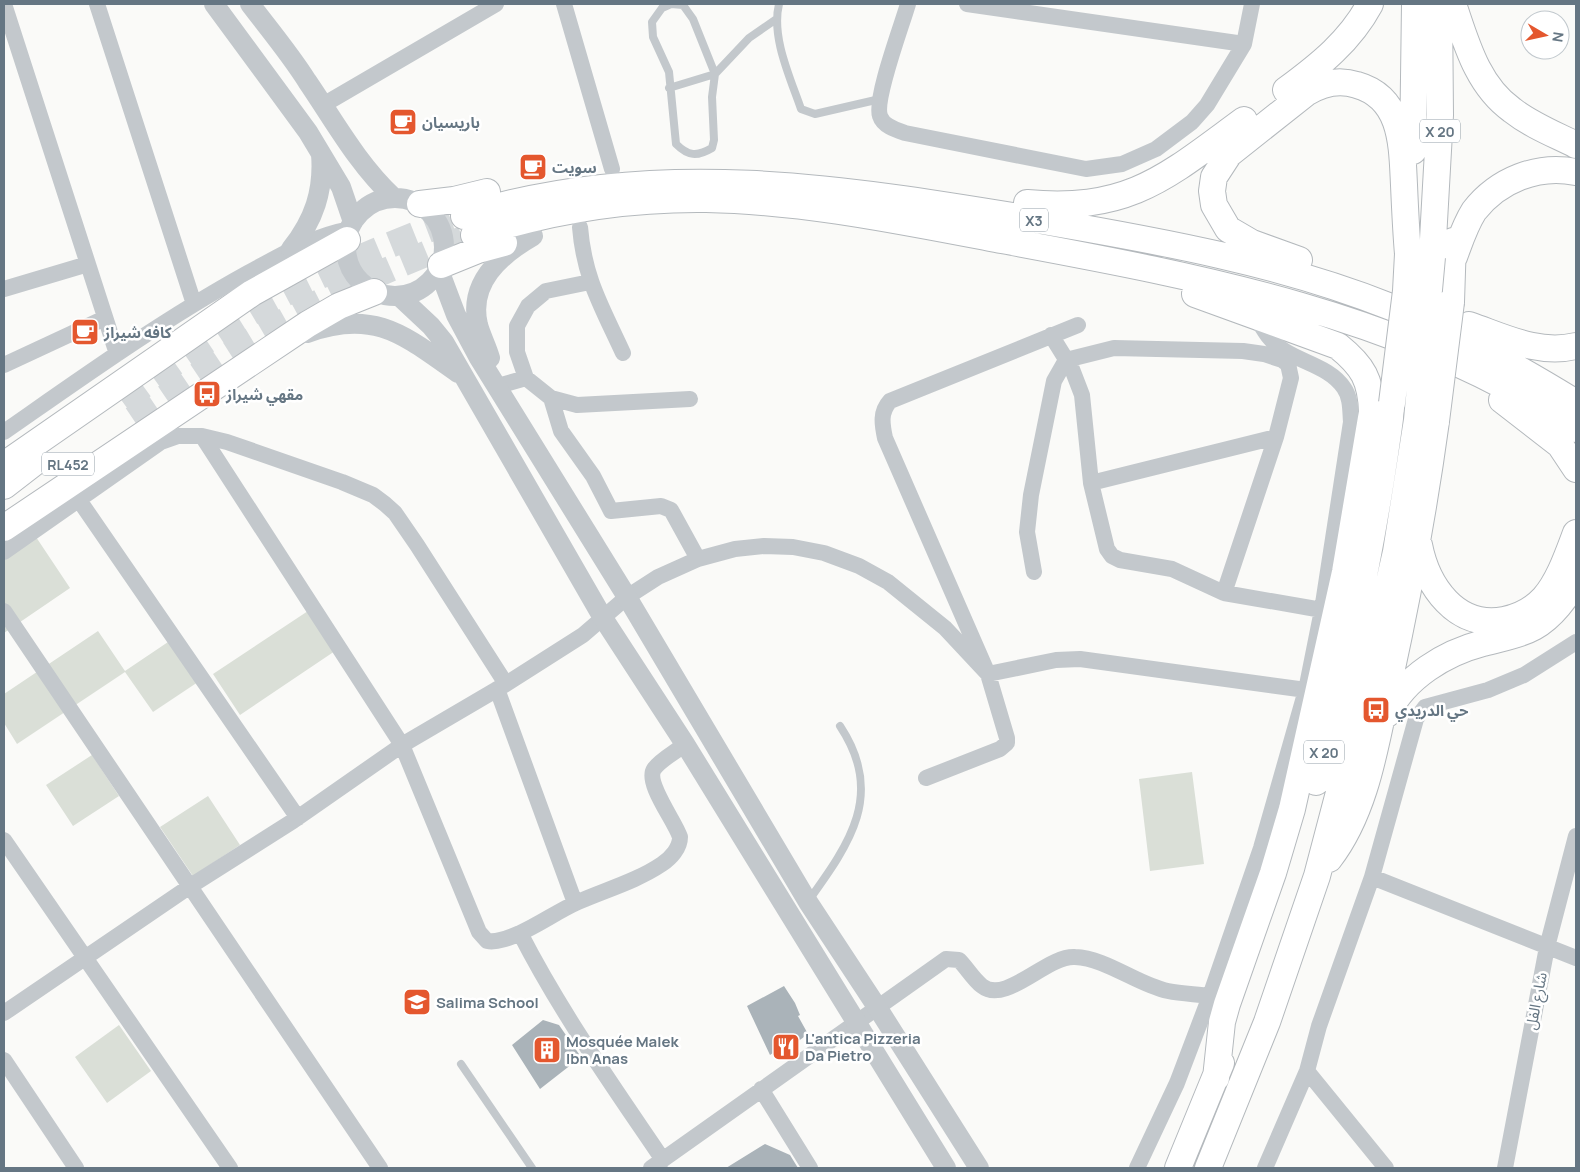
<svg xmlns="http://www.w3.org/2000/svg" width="1580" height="1172" font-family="Manrope,'Noto Sans Arabic',sans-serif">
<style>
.green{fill:#dadfd7}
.building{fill:#aab3b9}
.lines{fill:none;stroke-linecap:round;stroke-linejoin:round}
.trunk-tunnel{stroke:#d5d9db;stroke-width:26;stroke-dasharray:26 13;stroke-linecap:butt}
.trunk-casing{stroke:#b4b9bd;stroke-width:28}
.service{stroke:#c3c8cc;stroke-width:8}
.minor{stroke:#c3c8cc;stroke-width:16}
.tertiary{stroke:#c3c8cc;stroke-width:20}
.trunk{stroke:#fff;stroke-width:26}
.trunk-bridge-casing{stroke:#b4b9bd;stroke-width:28;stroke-linecap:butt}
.trunk-bridge{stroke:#fff;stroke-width:26}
.labels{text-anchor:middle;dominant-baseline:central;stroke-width:5;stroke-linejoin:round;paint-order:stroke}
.shield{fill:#fff;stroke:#939fa8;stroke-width:1}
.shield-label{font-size:14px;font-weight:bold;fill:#657683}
.poi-label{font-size:15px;font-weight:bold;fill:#657683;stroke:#fff;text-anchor:start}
.street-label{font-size:15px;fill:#657683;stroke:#fff}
</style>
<rect width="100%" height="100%" fill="#fafaf8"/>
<path class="green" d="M36 537 70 588 4 633V559Z
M308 611 335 651 240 715 213 674Z
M98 631 125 671 171 640 198 682 153 712 125 672 17 744 4 723V694Z
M92 755 119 796 73 826 46 785Z
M1192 772 1204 864 1150 871 1139 779Z
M208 796 240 845 193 876 160 827Z
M119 1025 151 1071 107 1103 75 1057Z"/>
<path class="building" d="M784 986 795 1003 800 1015 798 1016 808 1034 789 1048 786 1044 770 1055 747 1006Z
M543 1020 559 1025 581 1057 540 1089 512 1045Z
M765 1144 790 1155 798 1168H726Z"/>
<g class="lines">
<path class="trunk-tunnel" d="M122 401C163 371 204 341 247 315 315 274 390 244 464 216
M133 419C177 390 219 359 264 333 331 293 402 262 474 235"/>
<defs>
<path id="trunk" d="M1453 4C1466 42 1477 85 1512 110 1531 125 1554 134 1576 145
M1286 90C1320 65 1350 41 1370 4
M1413 151 1415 4
M1027 203C1130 212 1166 177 1244 120
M420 204 454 200 487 192
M464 216C656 156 849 189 1043 221 1160 241 1281 263 1391 307 1457 333 1517 367 1576 403
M474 235C548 211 628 198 706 199 805 201 900 221 996 239 1195 276 1406 314 1576 429
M1432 257 1440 115 1439 4
M1454 257C1460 241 1465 225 1474 211 1498 180 1538 164 1576 172
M1299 260 1252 243 1228 229 1214 205 1212 191 1214 177 1229 154 1306 93C1322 83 1339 79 1357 85 1403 98 1402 146 1404 185 1405 208 1406 231 1408 254
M441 265 478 250 504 243
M1195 294 1338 346C1363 366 1371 380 1372 412L1345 572 1292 809 1273 873 1227 1004 1222 1022 1216 1078
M1451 302 1453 241
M1469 325C1504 337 1538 355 1576 346
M1502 400 1560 445 1576 469
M4 465 252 293 347 240
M4 486 35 462
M4 528 308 324 339 306 374 292
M1419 545C1427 586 1456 629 1504 620 1519 617 1533 610 1544 598 1559 581 1568 554 1576 533
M1387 714C1405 677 1445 653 1483 643 1500 638 1518 636 1534 627 1552 617 1567 597 1576 579
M1316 782C1349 657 1376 531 1392 403
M1329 859C1367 810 1376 741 1389 682 1408 595 1424 509 1436 421
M1178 1168 1221 1063
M1208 1168 1267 1022 1317 876 1351 747 1396 552 1417 420"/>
</defs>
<use href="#trunk" class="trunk-casing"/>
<path class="service" d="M671 4 683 5 693 19 715 74 712 97 714 140 712 148C697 157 688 156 676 144L669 72 653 37 652 22 662 8Z
M779 4C771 37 790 77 801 109L815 114 880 99
M669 88 715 74 749 38 775 20
M809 900C850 843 885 794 840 726
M461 1064 532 1168"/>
<path class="minor" d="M4 4 117 354
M97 4 194 304
M564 4 612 169
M908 4C902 25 874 99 880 116 883 126 896 130 905 133L1086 169 1122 164 1156 149 1192 122 1207 105 1244 44
M967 4 1244 44 1252 4
M323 105 496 4
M580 227C584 278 602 307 623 353
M590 282 546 291 528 306 517 326V352L526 378 551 398 577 405 690 399
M4 289 88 264
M1078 325 890 401C880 412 882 424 885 438L988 674 1056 660 1080 659 1306 690
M1051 335 1072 369 1082 395 1091 483
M4 365 105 318
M498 386 526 378
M551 398 561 431 593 476 611 511 661 506 671 510 698 559
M4 432C83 377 161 321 246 274 280 256 311 236 350 229
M202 436 227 442 342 482 373 495 385 504 395 513 417 545 506 684
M1276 437 1091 483 1107 549 1112 556 1120 560 1172 569 1224 593 1322 610
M79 500 298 818
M4 552 161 442 178 436H202L402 745 479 932 487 941C498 943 511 937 520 933 540 924 558 911 578 902 605 890 637 881 662 864 671 858 680 848 680 837 675 821 645 783 654 769 661 759 676 752 685 744
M1034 572 1027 532 1031 495 1054 381 1066 360 1114 348 1243 351 1264 354 1282 360 1288 364 1291 378 1276 437 1224 593
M4 611 380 1168
M497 689 575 903
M4 840 230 1168
M1372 877 1576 958
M520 933C561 1013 613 1086 663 1160
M4 1013 189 887 293 821 402 745 506 684 583 635 627 597 658 577 698 559 735 549 764 546 793 547 824 553 859 566 888 582 945 628 988 674 1007 738V743L1000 749 926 778
M4 1060 76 1168
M1307 1071 1386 1168
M761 1089 810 1168
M651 1168 946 959 959 960C967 968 973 979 982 986 1006 1005 1047 955 1075 957 1106 958 1138 985 1168 991 1182 994 1197 994 1210 996
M1137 1168 1177 1083 1210 996 1261 848 1306 690 1322 610 1351 422C1350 410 1351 398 1344 388 1331 368 1304 363 1285 351 1271 343 1263 330 1256 316
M1265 1168 1307 1071 1319 1026 1372 877 1416 719 1425 707 1488 690 1524 675 1576 642
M1505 1168 1547 947 1576 836"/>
<path class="tertiary" d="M214 4 308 132 341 187 353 222
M250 4C269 29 290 54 307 81 335 122 357 163 393 197
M346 247a49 49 0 1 1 98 0a49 49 0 1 1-98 0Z
M291 249C314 220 324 191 321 154
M439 270 456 315 479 358 627 597 808 902 877 1007 979 1168
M399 296 431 326 444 342 603 618 685 744 946 1168
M307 333C375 308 405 336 458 373
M490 358C487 347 481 336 478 325 468 283 500 255 533 236"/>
<use href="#trunk" class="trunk"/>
<defs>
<path id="trunk-bridge" d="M1392 403 1406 291 1408 254
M1417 420 1432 257
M1436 421 1451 302"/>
</defs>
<use href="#trunk-bridge" class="trunk-bridge-casing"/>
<use href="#trunk-bridge" class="trunk-bridge"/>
</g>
<defs>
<symbol id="cafe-square" viewBox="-11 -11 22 22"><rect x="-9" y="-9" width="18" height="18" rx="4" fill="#e4572e" stroke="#fff"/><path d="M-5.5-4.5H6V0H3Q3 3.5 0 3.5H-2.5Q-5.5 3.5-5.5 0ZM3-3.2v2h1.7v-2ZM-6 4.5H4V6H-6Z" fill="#fff"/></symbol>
<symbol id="bus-square" viewBox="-11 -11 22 22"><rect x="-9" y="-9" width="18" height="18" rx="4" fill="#e4572e" stroke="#fff"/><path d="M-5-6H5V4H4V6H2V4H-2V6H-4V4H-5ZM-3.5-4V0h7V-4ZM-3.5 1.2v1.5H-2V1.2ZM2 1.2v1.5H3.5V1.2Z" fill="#fff"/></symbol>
<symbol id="school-square" viewBox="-11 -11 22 22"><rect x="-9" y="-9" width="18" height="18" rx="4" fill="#e4572e" stroke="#fff"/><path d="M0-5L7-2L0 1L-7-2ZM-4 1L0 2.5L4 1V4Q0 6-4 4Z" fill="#fff"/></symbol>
<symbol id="restaurant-square" viewBox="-11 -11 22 22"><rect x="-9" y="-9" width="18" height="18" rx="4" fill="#e4572e" stroke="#fff"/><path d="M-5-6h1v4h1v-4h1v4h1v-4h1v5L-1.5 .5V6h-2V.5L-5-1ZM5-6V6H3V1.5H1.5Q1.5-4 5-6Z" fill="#fff"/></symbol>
<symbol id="building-square" viewBox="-11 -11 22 22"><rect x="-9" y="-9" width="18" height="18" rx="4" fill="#e4572e" stroke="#fff"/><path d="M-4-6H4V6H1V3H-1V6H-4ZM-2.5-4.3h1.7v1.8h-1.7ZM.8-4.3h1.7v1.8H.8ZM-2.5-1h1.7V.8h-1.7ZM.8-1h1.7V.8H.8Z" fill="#fff"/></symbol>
</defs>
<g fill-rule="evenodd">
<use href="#cafe-square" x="387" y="106" width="32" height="32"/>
<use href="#cafe-square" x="517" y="151" width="32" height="32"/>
<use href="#cafe-square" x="69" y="316" width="32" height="32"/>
<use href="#bus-square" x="191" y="378" width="32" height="32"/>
<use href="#bus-square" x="1360" y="694" width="32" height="32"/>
<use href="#school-square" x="401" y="986" width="32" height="32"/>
<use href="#restaurant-square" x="770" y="1031" width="32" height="32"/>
<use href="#building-square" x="531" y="1034" width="32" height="32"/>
</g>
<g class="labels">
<g class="shield">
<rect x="1420" y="119.5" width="40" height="23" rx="4"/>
<rect x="1020" y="208.5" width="28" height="23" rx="4"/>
<rect x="42" y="452.5" width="52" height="23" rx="4"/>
<rect x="1304" y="740.5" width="40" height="23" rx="4"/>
</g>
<g class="shield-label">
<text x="1440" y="131">X 20</text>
<text x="1034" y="220">X3</text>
<text x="68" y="464">RL452</text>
<text x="1324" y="752">X 20</text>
</g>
<g class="poi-label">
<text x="422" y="122">باريسيان</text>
<text x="552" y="167">سويت</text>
<text x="104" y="332">کافه شيراز</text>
<text x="226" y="394">مقهي شيراز</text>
<text x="1395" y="710">حي الدريدي</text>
<text x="436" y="1002">Salima School</text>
<text x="805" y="1038">L'antica Pizzeria<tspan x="805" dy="17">Da Pietro</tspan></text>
<text x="566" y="1041">Mosquée Malek<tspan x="566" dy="17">Ibn Anas</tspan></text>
</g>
<g class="street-label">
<text transform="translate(1536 1001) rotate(-79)">شارع الفل</text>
</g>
</g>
<rect width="1580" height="1172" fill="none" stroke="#657683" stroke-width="10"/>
<g transform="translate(1545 35) rotate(99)"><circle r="24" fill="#ffffff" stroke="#c1c8cd"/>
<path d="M0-4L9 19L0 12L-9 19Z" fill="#e4572e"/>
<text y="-8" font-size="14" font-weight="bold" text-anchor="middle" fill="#657683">N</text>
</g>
</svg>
